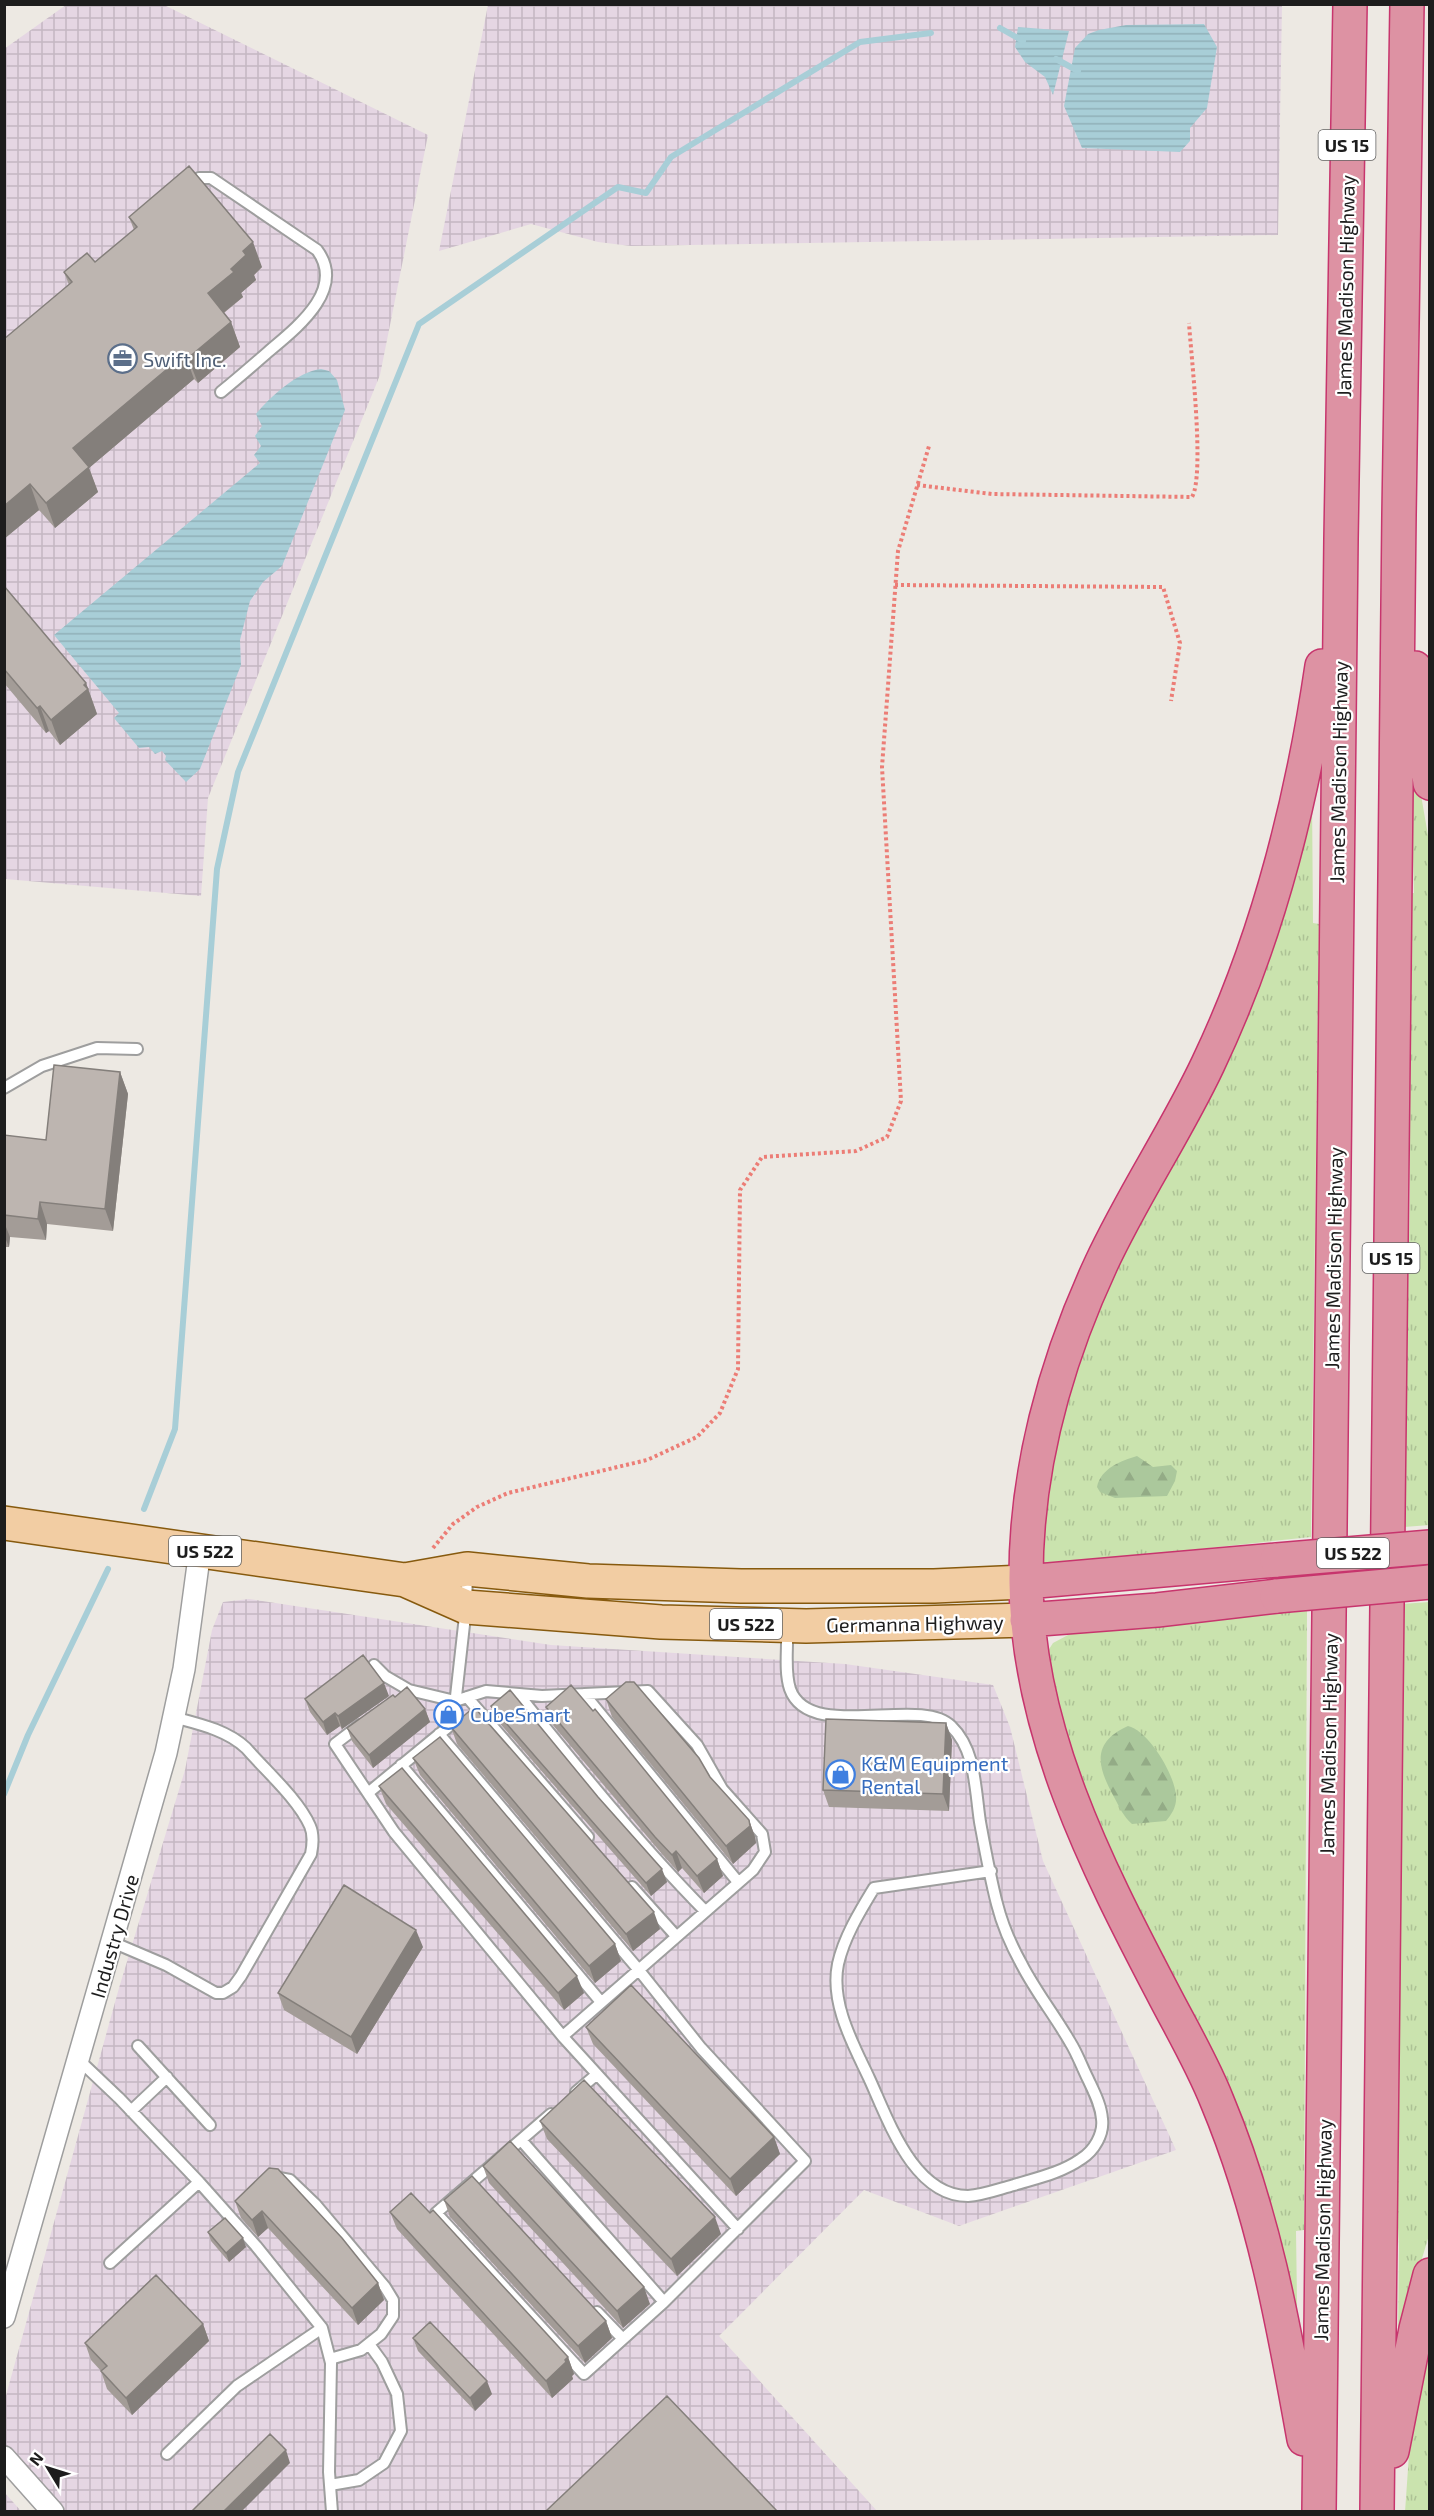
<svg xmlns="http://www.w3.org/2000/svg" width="1434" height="2516" font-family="'Exo 2',sans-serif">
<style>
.industrial{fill:url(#industrial-grid)}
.grass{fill:url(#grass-tufts)}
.forest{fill:url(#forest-firs)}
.water{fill:url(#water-rules)}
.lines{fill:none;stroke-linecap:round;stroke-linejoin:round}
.stream{stroke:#a8ced7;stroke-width:6}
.lane-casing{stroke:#9e9e9e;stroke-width:14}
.street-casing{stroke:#9e9e9e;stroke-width:24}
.primary-casing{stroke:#875a0e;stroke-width:36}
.highway-casing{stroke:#c7356d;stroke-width:36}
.path{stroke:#ec7d76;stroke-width:4;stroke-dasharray:3 3;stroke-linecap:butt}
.lane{stroke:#fff;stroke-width:10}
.street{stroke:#fff;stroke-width:21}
.primary{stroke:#f2cda3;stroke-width:33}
.highway{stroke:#dd92a3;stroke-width:33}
.highway-bridge-casing{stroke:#c7356d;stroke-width:36;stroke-linecap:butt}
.highway-bridge{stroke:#dd92a3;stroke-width:33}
.wall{fill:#a39c97}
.shaded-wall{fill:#847f7b}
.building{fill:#bdb5b0;stroke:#847f7b;stroke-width:1.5}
.labels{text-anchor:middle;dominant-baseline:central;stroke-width:4.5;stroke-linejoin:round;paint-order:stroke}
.shield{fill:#fff;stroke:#616161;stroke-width:1.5}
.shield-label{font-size:18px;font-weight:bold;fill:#1d1d1d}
.street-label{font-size:20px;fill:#1d1d1d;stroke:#fff}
.service-label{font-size:20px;fill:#4e5e75;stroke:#fff;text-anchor:start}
.shop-label{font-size:20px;fill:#366cbe;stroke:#fff;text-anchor:start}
</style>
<defs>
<pattern id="industrial-grid" width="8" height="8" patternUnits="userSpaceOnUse" patternTransform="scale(1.5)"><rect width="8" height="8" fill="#e5d6e3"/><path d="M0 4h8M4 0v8" fill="none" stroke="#c4b7c2"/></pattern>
<pattern id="grass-tufts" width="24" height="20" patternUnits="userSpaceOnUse" patternTransform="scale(1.5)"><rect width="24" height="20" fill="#cae3ae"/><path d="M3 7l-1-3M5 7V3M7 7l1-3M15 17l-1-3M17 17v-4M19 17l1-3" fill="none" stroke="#adc295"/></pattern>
<pattern id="forest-firs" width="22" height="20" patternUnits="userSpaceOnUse" patternTransform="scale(1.5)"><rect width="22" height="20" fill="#abc89c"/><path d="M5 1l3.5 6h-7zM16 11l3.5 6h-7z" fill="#93ab86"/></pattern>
<pattern id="water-rules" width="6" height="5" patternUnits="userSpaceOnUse" patternTransform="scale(1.5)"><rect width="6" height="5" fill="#a8ced7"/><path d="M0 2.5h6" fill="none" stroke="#90b0b8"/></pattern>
</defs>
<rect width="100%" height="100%" fill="#ede9e3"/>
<path class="industrial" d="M66 5H164L428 135 380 375 208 798 201 896 5 879 4 49Z
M488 5H1282L1278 235 631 246 598 242 531 224 439 251Z
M249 1599 551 1645 845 1664 993 1685 1010 1727 1043 1861 1176 2150 959 2226 864 2190 719 2336 877 2511H63L5 2448V2399L119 1988 185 1770 212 1630 223 1602Z
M5 2493 21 2511H5Z"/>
<path class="grass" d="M1410 756 1421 795 1430 847V1525L1404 1527 1410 1193 1406 894 1414 893Z
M1312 797 1313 923 1319 924 1311 1537 1048 1565 1041 1560 1039 1538 1068 1370Z
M1429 1602 1430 2232 1398 2338 1399 2247 1396 2188 1402 1604Z
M1307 1611 1304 2230 1296 2231 1298 2371 1283 2296 1081 1802 1046 1654 1053 1643 1070 1634Z
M1429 2330V2511L1405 2512 1410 2440Z"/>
<path class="forest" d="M1137 1456 1153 1467 1171 1465 1177 1471 1175 1481 1167 1496 1115 1498 1100 1492 1097 1487C1101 1468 1121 1461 1137 1456Z
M1128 1726C1149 1731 1175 1775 1176 1796 1177 1806 1172 1814 1166 1821L1132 1824C1123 1816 1120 1808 1114 1797 1098 1768 1090 1743 1128 1726Z"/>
<path class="water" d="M1204 24 1217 47 1207 108 1190 128V141L1180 152 1082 148 1064 106 1075 48 1088 34 1099 30 1126 25Z
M1018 27 1069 31 1053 95 1045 77 1025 62 1015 47Z
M321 369 329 371 337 380 345 410 282 566 263 582 250 601 240 640 241 665 200 769 186 782 165 760 166 756 162 751 155 754 149 747 139 748 114 718 119 713 54 635 260 463 254 455 261 446 255 436 262 426 256 414C271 396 297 372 321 369Z"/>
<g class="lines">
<path class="stream" d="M1000 28 1023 41
M1056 59 1078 71
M144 1509 175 1429 217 869 238 772 419 324 618 187 646 193 671 157 860 42 931 33
M4 1794 28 1735 108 1569"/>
<defs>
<path id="lane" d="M188 187 199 178H211L317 250C347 290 295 329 268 352 252 366 237 379 221 392
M4 1088 42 1066 97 1048 137 1049
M787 1629C788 1647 784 1671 790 1689 809 1743 920 1695 951 1726 976 1750 975 1789 980 1822 985 1849 990 1877 997 1904 1002 1924 1012 1947 1022 1965 1036 1992 1055 2016 1070 2042 1077 2053 1082 2067 1088 2079 1094 2092 1101 2105 1102 2119 1104 2134 1094 2151 1081 2159 1061 2173 1037 2178 1014 2185 999 2189 983 2195 968 2196 913 2196 888 2119 869 2078 853 2044 830 2003 838 1964 844 1937 860 1911 874 1888L991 1871
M374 1665 385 1676 409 1690 455 1701 486 1691 542 1696 648 1691 697 1745 722 1789 762 1834 765 1852 753 1870 563 2036
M518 1694C578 1768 638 1843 705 1911
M584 1694 738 1882
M467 1697 588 1837
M360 1725 335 1744 394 1832 564 2038 738 2229
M439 1734 638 1969 701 2048 805 2161 664 2302 584 2374 436 2213 551 2114
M401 1765 601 2002
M368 1793 453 1723 466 1607 467 1572
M632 1887 676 1936
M112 1942 166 1965 216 1993H223L233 1987 241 1976 311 1854C313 1844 314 1835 310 1826 298 1799 266 1771 246 1748 227 1730 199 1724 173 1717
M138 2046 210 2125
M79 2060 119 2098 199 2182 256 2246 322 2328 331 2363 329 2472 332 2512
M576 2092 596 2075
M131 2111 167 2077
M521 2140 664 2302
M274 2177 290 2180 315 2204 385 2287 393 2300V2316L381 2334 361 2350 330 2359
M110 2263 199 2182
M597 2312 623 2339
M167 2454 237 2386 322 2328
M330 2485 359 2480 384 2463 401 2431 397 2394 382 2362 369 2344"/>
<path id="street" d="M4 2317 166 1753 184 1669 200 1550
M4 2457 53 2512"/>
<path id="primary" d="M4 1523 405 1580 466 1607 661 1622 806 1626 1027 1620
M405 1580 467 1569 588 1581 741 1586H934L1026 1582"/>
<path id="highway" d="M1415 668 1430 783
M1026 1582 1277 1560
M1027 1620 1157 1610 1277 1596
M1304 2439C1283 2322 1263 2211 1217 2101 1202 2063 1181 2028 1162 1991 1096 1865 1027 1729 1026 1583 1025 1473 1055 1363 1101 1264 1133 1195 1176 1132 1208 1064 1268 938 1302 803 1322 666
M1392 2451 1416 2329 1430 2275
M1319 2512 1341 539 1350 4
M1377 2512 1399 515 1407 4"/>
</defs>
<use href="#lane" class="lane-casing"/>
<use href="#street" class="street-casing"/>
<use href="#primary" class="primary-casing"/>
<use href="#highway" class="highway-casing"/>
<path class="path" d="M917 485 992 494 1192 497C1205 475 1191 355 1189 323
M895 585 1163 587 1180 643 1171 701
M433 1548 453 1524 477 1507 508 1493 647 1460 697 1437 720 1413 738 1369 740 1190 762 1157 856 1151 887 1137 901 1101 882 767 898 551 929 446"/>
<use href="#lane" class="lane"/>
<use href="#street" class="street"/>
<use href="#primary" class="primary"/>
<use href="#highway" class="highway"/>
<defs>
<path id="highway-bridge" d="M1277 1560 1430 1547
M1277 1596 1430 1582"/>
</defs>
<use href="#highway-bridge" class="highway-bridge-casing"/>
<use href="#highway-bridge" class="highway-bridge"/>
</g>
<path class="wall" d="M129 217 262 267 254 275 256 280 241 293 243 297 224 313 231 322 240 347 198 383 194 379 89 468 98 492 55 528 39 510 4 539 69 285 64 272 95 262 134 230Z
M4 586 86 683 95 708 97 714 60 745 49 731 46 733 4 683Z
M120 1072 128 1094 113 1231 47 1224 46 1240 10 1237 9 1247H4V1135L46 1140Z
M389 1696 342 1729 340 1726 327 1735 310 1712 305 1699Z
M395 1697 425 1709 430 1722 373 1768 352 1741 347 1728Z
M606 1699 710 1777 749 1820 755 1837 756 1843 733 1864 612 1717Z
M491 1706 598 1797 667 1882 651 1896 496 1719Z
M546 1707 717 1859 723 1876 704 1893 682 1868 678 1872 662 1854 552 1724Z
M946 1723 952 1740 949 1811 829 1807 823 1790Z
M451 1727 660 1929 633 1951 457 1744Z
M413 1758 615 1944 621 1961 595 1983 420 1775Z
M379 1786 584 1993 564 2010 386 1804Z
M423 1947 357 2054 284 2010 278 1993Z
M586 2027 774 2137 780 2154 736 2196 593 2044Z
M540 2121 721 2234 677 2276 547 2139Z
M483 2166 650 2304 623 2328 489 2183Z
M269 2168 378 2283 384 2300 358 2325 268 2228 258 2237 241 2218 235 2201Z
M444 2200 606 2321 612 2338 585 2363 450 2217Z
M390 2212 430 2213 568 2357 574 2374 572 2376 573 2379 552 2398 397 2229Z
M208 2232 246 2247 229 2262 211 2241Z
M203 2324 209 2341 132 2415 107 2389 101 2371 91 2360 85 2343Z
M413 2338 492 2394 475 2411 418 2351Z"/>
<path class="shaded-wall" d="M253 242 262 267 254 275 256 280 241 293 243 297 217 318 208 293 231 269 243 251Z
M231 322 240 347 198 383 188 358Z
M185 354 194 379 89 468 98 492 55 528 46 503 73 448Z
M30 484 39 510 4 539V506Z
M86 683 97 714 60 745 51 720Z
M40 706 49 731 46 733 37 708Z
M120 1072 128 1094 113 1231 105 1209Z
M40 1202 47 1224 46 1240 38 1219Z
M4 1222 10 1237 9 1247 4 1235Z
M384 1683 389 1696 342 1729 338 1716Z
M425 1709 430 1722 373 1768 369 1755Z
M335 1713 340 1726 327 1735 323 1722Z
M946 1723 952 1740 949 1811 943 1794Z
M749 1820 755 1837 756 1843 733 1864 726 1846Z
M676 1851 682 1868 678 1872 672 1855Z
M717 1859 723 1876 704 1893 697 1876Z
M662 1869 667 1882 651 1896 646 1883Z
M654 1912 660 1929 633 1951 626 1934Z
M416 1930 423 1947 357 2054 351 2037Z
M615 1944 621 1961 595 1983 589 1966Z
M577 1976 584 1993 564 2010 558 1993Z
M774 2137 780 2154 736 2196 730 2179Z
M262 2211 268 2228 258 2237 252 2220Z
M715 2217 721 2234 677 2276 671 2259Z
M243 2238 246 2247 229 2262 226 2253Z
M378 2283 384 2300 358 2325 352 2308Z
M644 2287 650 2304 623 2328 617 2311Z
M606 2321 612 2338 585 2363 578 2346Z
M203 2324 209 2341 132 2415 126 2398Z
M568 2357 574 2374 572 2376 573 2379 552 2398 546 2381Z
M487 2381 492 2394 475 2411 470 2398Z
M286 2450 290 2463 242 2511H224Z"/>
<path class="building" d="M189 166 253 242 243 251 246 255 231 269 234 272 208 293 231 322 188 358 185 354 73 448 89 467 46 503 30 484 4 506V339L72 282 64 272 87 253 95 262 137 227 129 217Z
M4 586 86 683 84 685 88 689 51 720 40 706 37 708 4 669Z
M54 1065 120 1072 105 1209 40 1202 38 1219 4 1215V1135L46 1140Z
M363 1655 384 1683 338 1716 335 1713 323 1722 305 1699Z
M626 1682H634L699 1758 710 1777 749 1820 750 1826 726 1846 606 1699Z
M571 1685 593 1711 595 1709 717 1859 697 1876 676 1851 672 1855 655 1837 546 1707Z
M407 1687 425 1709 369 1755 347 1728 393 1695 395 1697Z
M510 1690 598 1797 662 1869 646 1883 491 1706Z
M474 1707 654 1912 626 1934 451 1727Z
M826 1719 946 1723 943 1794 823 1790Z
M440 1737 615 1944 589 1966 413 1758Z
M402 1768 577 1976 558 1993 379 1786Z
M344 1885 416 1930 351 2037 278 1993Z
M631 1985 774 2137 730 2179 586 2027Z
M584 2080 715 2217 671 2259 540 2121Z
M510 2141 644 2287 617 2311 483 2166Z
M269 2168 278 2169 342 2238 378 2283 352 2308 262 2211 252 2220 235 2201Z
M472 2176 606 2321 578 2346 444 2200Z
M411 2193 430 2213 433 2210 568 2357 565 2360 566 2362 546 2381 390 2212Z
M225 2218 243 2238 226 2253 208 2232Z
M156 2275 203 2324 126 2398 101 2371 107 2366 85 2343Z
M430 2322 487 2381 470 2398 413 2338Z
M667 2396 777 2511H546Z
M270 2434 286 2450 224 2511H192Z"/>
<defs>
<symbol id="office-ring" viewBox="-11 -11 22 22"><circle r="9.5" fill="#fff" stroke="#5c6f8a" stroke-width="1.5"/><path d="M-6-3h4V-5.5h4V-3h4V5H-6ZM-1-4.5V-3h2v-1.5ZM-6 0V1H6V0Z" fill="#5c6f8a"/></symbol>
<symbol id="shop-ring" viewBox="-11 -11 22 22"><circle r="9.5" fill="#fff" stroke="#3f7fe0" stroke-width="1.5"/><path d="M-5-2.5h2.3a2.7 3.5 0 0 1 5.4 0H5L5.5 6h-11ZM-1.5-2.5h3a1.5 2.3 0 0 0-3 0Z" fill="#3f7fe0"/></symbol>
</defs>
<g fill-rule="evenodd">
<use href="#office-ring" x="106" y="342" width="33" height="33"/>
<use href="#shop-ring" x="432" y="1698" width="33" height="33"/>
<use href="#shop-ring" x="824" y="1758" width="33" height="33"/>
</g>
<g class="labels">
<g class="shield">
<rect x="1318.5" y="130" width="57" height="30" rx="4.5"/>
<rect x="1362.5" y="1243" width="57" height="30" rx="4.5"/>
<rect x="169" y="1536" width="72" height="30" rx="4.5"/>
<rect x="1317" y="1538" width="72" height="30" rx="4.5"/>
<rect x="710" y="1609" width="72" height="30" rx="4.5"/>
</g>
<g class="shield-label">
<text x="1347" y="145">US 15</text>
<text x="1391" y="1258">US 15</text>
<text x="205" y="1551">US 522</text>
<text x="1353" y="1553">US 522</text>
<text x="746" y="1624">US 522</text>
</g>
<g class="street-label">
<text transform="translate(1345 286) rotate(-89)">James Madison Highway</text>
<text transform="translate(1338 772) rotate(-89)">James Madison Highway</text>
<text transform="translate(1333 1258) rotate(-89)">James Madison Highway</text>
<text transform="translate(915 1623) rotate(-1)">Germanna Highway</text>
<text transform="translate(1328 1744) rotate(-89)">James Madison Highway</text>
<text transform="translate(114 1936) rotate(-74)">Industry Drive</text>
<text transform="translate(1322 2230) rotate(-89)">James Madison Highway</text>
</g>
<g class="service-label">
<text x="143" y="359">Swift Inc.</text>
</g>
<g class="shop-label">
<text x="470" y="1714">CubeSmart</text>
<text x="861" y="1763">K&amp;M Equipment<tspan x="861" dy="23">Rental</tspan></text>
</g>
</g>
<rect width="1434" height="2516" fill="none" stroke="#1d1d1d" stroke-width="12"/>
<g transform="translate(48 2468) rotate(308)" stroke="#ffffff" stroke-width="4.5" paint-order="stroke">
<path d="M0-4.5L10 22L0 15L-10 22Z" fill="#1d1d1d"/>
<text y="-9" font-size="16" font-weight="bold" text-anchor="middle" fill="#1d1d1d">N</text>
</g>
</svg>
